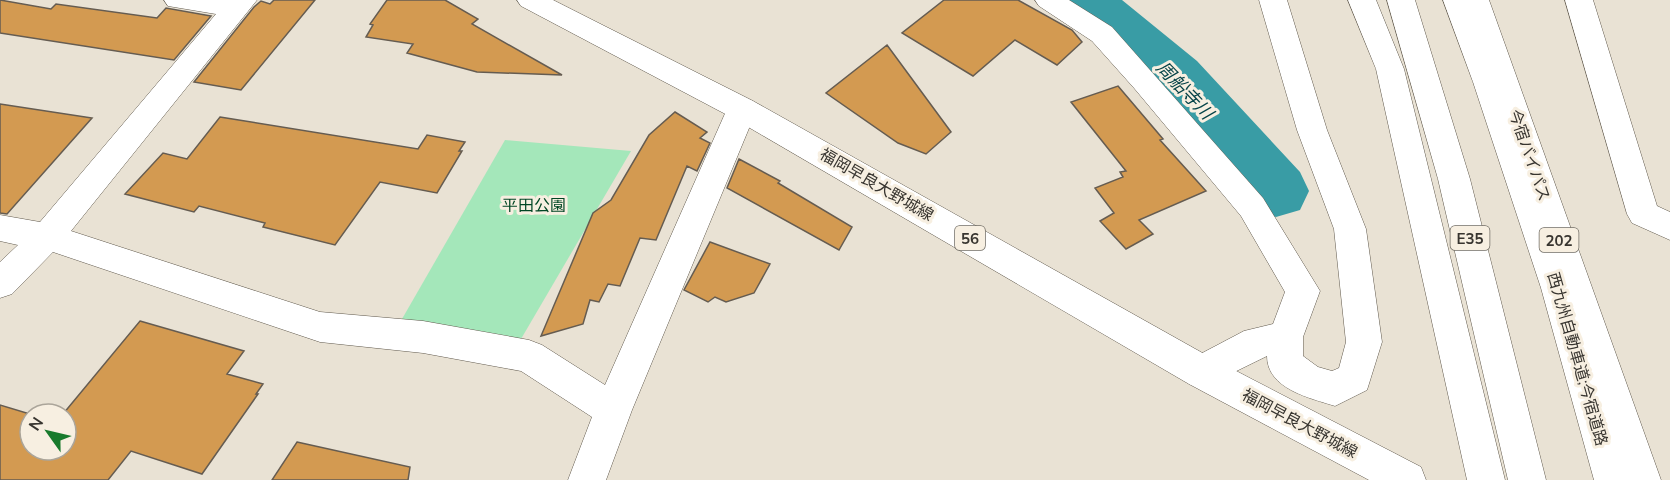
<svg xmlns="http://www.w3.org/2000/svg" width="1670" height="480" font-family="Mulish,'Noto Sans JP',sans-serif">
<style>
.green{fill:#a4e7ba}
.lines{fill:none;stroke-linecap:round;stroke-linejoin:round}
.river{fill:#399ca5;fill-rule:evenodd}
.building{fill:#d39a51;stroke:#655c51;stroke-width:1.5}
.minor-casing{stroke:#60594d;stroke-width:1}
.primary-casing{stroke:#60594d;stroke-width:1}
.trunk-casing{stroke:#60594d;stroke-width:1}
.motorway-casing{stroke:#60594d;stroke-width:1}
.minor{fill:#fff;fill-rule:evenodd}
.primary{fill:#fff;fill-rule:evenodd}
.trunk{fill:#fff;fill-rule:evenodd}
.motorway{fill:#fff;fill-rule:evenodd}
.labels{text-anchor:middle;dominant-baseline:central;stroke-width:6;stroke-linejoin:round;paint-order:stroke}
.shield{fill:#f7efe1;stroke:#716d65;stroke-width:1.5}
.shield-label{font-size:15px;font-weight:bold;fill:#383530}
.street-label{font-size:16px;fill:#383530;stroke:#f7efe1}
.park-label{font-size:16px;fill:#004624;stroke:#f7efe1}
.water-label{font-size:18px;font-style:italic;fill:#054348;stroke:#f7efe1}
</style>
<rect width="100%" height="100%" fill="#e9e2d4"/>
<path class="green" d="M505 140 631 151 521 339 402 319Z"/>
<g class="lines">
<path class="river" d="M1057 0H1122L1197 61 1300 172 1309 191 1300 210 1276 217 1252 210 1155 91 1065 13Z"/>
</g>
<path class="building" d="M0 0 51 9 56 4 157 18 166 8 211 16 174 60 0 33Z
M274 0H315L241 90 194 82 254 7 261 1 270 4Z
M387 0H445L478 19 472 24 562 75 477 72 407 53 413 44 366 37 373 25 370 24Z
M944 0H1018L1072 30 1082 42 1057 65 1015 40 973 76 902 33Z
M887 45 951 132 926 154 898 143 826 93Z
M1118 86 1163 139 1160 140 1206 191 1139 220 1153 234 1126 249 1100 221 1114 213 1095 188 1123 177 1120 172 1126 171 1071 102Z
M0 104 92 118 7 214 0 213Z
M675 112 707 132 700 138 710 143 697 171 687 166 656 240 640 238 620 286 608 284 599 302 590 300 583 324 541 336 593 213 611 200 649 135Z
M220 117 418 149 427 135 465 142 459 151H462L437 193 380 182 335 245 263 227 265 223 199 206 194 212 125 194 163 153 187 159Z
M739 159 780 181 778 183 852 227 839 250 727 188Z
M710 242 770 264 754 293 726 302 715 297 708 302 684 290Z
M140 321 244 351 227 374 263 384 256 394H258L202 474 131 451 108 480H0V405L30 414V450H66V414H63Z
M297 442 410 467 408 480H272Z"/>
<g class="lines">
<defs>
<path id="minor" d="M164 0H257L71 231 320 312 423 321 529 340 542 345 605 385 727 109 731 101 742 98 753 101 757 109 632 410 606 480H568L592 417 521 371 423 353 320 342 53 252 12 294 0 298V262L18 245 0 241V215L40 222 216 14 168 6Z
M1035 0H1069L1112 27 1263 198 1320 291 1303 337V356L1318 367 1332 371 1339 368 1346 342 1334 229 1297 130 1259 0H1287L1327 130 1366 229 1382 342 1367 390 1335 406C1310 398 1267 389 1267 356L1202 388 1189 384 1184 372 1189 360 1244 331 1273 324 1285 292 1241 216 1134 88 1092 41 1039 6Z
M1565 0H1593L1657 206 1670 212V240L1632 223 1627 214Z"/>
<path id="primary" d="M517 0H553L753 101 1215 360 1421 467 1426 480H1369L1189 384 731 117 521 6Z"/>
<path id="trunk" d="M1348 0H1376L1404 69 1505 480H1467L1376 69Z
M1461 0H1489L1661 480H1623Z"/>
<path id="motorway" d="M1387 0H1415L1470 179 1546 480H1508L1438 179Z
M1443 0H1471L1503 82 1575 288 1632 480H1594L1541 288 1473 82Z"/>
</defs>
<use href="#minor" class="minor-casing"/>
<use href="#primary" class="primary-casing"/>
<use href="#trunk" class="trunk-casing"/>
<use href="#motorway" class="motorway-casing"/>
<use href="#minor" class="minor"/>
<use href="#primary" class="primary"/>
<use href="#trunk" class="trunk"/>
<use href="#motorway" class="motorway"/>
</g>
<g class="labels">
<g class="shield">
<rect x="955" y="226" width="30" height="24" rx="4.5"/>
<rect x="1450.5" y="226" width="39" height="24" rx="4.5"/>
<rect x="1539.5" y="228" width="39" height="24" rx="4.5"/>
</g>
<g class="shield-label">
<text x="970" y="238">56</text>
<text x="1470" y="238">E35</text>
<text x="1559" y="240">202</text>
</g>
<g class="street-label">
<text transform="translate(1530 155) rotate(71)">今宿バイパス</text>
<text transform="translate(877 184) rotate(30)">福岡早良大野城線</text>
<text transform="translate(1578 359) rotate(74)">西九州自動車道;今宿道路</text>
<text transform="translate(1300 423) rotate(28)">福岡早良大野城線</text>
</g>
<g class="park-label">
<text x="534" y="205">平田公園</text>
</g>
<g class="water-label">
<text transform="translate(1185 90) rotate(46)">周船寺川</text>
</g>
</g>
<g transform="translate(48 432) rotate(304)"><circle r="28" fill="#f7efe1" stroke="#aba59a" stroke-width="1.5"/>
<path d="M0-4.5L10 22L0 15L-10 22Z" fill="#187a2c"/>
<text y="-9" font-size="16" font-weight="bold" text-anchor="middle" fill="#383530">N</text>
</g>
</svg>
